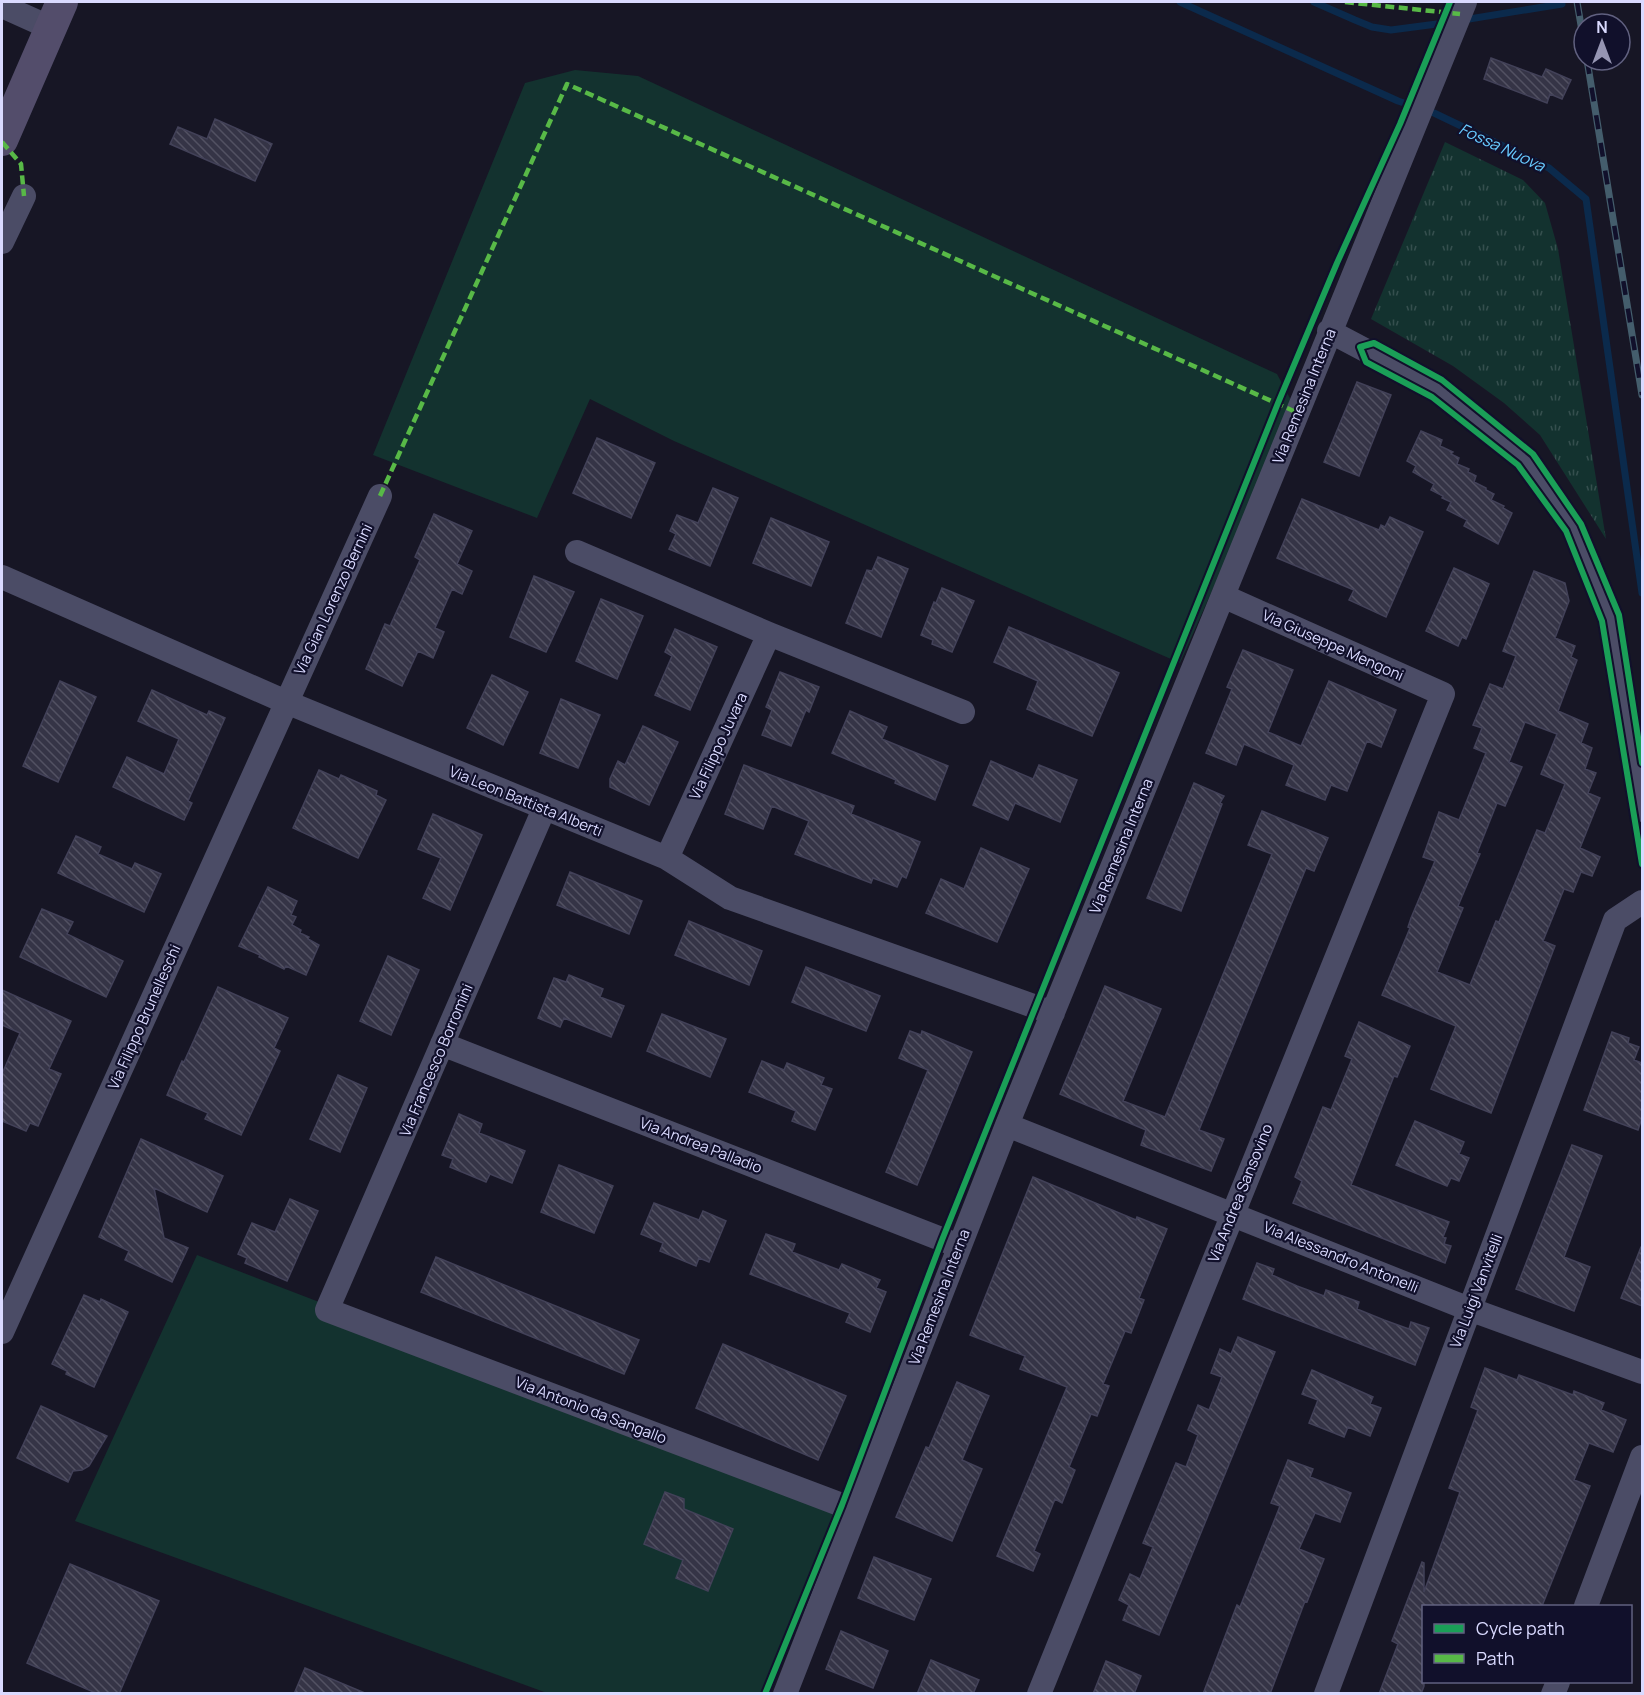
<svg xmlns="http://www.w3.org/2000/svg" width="1644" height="1695" font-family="Manrope,sans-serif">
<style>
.grass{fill:#13322f}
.park{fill:url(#park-tufts)}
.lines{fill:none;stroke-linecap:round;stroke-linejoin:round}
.stream{stroke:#0b2a4c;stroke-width:7}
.building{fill:url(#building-back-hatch);stroke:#424158;stroke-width:1.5;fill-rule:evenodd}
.minor{stroke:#4b4c66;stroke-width:24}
.major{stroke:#534d6b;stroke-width:32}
.rail-casing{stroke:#445d6c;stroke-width:7}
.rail{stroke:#11102b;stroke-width:4.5;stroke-dasharray:14;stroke-linecap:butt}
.quiet{stroke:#58b947;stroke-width:4.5;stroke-dasharray:9 4.5;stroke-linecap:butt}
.cycleway-casing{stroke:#11102b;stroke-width:10}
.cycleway{stroke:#1a9f57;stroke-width:6}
.labels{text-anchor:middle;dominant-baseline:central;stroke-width:4.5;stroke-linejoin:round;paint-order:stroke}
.street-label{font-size:15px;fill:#dadaff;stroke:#11102b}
.water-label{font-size:16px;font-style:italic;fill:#68cbff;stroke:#11102b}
</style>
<defs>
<pattern id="park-tufts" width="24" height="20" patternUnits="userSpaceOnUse" patternTransform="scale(1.5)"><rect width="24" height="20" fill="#13322f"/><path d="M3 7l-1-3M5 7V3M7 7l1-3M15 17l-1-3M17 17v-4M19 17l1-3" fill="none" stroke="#354f4e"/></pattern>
<pattern id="building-back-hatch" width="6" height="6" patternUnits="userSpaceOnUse" patternTransform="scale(1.5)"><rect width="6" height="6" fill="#353446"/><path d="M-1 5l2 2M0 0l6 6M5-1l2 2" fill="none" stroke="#525162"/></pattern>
</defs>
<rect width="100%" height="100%" fill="#171625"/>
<path class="grass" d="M575 70 638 76 1277 374 1294 406 1180 663 674 441 590 399 537 518 373 455 525 83Z
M197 1255 842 1503 765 1694 547 1693 75 1521Z"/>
<path class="park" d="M1445 142 1523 180 1545 203 1558 249 1606 539 1540 435 1504 403 1453 366 1371 319Z"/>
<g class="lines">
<path class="stream" d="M1180 2 1398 101 1434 113 1549 168 1586 199 1642 593
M1314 2 1355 20 1372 27 1391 30 1452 22
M1463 20 1562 4"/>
</g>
<path class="building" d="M1491 58 1542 77 1546 69 1571 80 1562 99 1550 94 1547 103 1484 79Z
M215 119 272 144 255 181 170 144 178 127 207 139Z
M1357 382 1391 395 1359 476 1324 462Z
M1421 431 1442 440 1440 446 1453 452 1451 454 1459 458 1457 464 1469 469 1468 472 1476 476 1474 482 1486 488V490L1494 494 1491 500 1504 506 1503 508 1512 513 1498 544 1464 526 1467 520 1447 510 1451 502 1442 498 1443 496 1431 490 1434 484 1413 472 1416 466 1407 461Z
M597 438 655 463 631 518 573 493Z
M713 488 738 498 710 566 669 549 676 534 670 531 677 515 698 523Z
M1302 499 1379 530 1381 525 1385 527 1390 517 1423 532 1386 617 1349 600 1354 590 1277 558Z
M434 514 472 531 457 564 472 571 462 594 452 589 435 628 444 632 433 658 418 651 402 686 366 669 385 624 390 626 420 560 415 557Z
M771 518 829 542 811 586 753 563Z
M878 557 908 569 881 637 846 623 867 570 872 571Z
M1454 568 1489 584 1466 639 1462 637 1458 646 1426 631Z
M1534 571 1565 583 1569 601 1555 638 1575 646 1571 657 1577 660 1558 711 1588 724 1581 743 1592 748 1585 769 1596 773 1588 793 1600 798 1580 848 1600 857 1592 876 1581 872 1573 892 1564 889 1543 941 1555 946 1491 1113 1431 1089 1456 1026 1382 995 1410 928 1408 927 1411 918 1435 861 1423 857 1439 812 1459 820 1486 753 1474 748 1482 728 1473 725 1490 684 1503 689 1516 656 1503 651ZM1525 722 1557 734 1541 774 1565 784 1545 833 1537 830 1499 922 1496 921 1470 985 1437 972 1463 908 1458 906 1480 854 1477 853 1497 803 1505 806 1522 767 1509 762Z
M534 576 574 592 546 652 510 637Z
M942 588 974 601 952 652 932 644 933 640 921 635 934 602 936 603Z
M601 599 643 616 617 679 576 661Z
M1009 627 1119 673 1092 736 1027 709 1038 681 994 662Z
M675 629 717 647 690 710 655 695 672 656 665 652Z
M1243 650 1293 670 1268 732 1301 746 1329 681 1396 710 1381 747 1367 741 1347 791 1331 785 1325 800 1286 785 1294 765 1244 744 1236 765 1206 753 1232 689 1227 687Z
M780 672 819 687 809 712 806 710 791 746 762 735 772 710 766 707Z
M492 675 528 692 503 745 467 728Z
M60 681 96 697 58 782 23 766Z
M152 690 207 715 209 711 225 718 188 801 192 803 184 820 113 787 127 757 164 774 179 739 138 721Z
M561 699 600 715 578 768 540 753Z
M850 711 887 727 882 739 948 766 935 800 895 783 896 780 832 753Z
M643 726 678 742 649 805 610 787V779L618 761 625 765Z
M991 761 1033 779 1039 765 1077 780 1060 822 1015 803 1008 820 973 805Z
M744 765 854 806 851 814 920 842 906 878 902 876 897 887 873 878 871 883 795 854 809 821 772 806 763 829 725 814Z
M319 770 339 779 341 775 377 791 376 795 386 800 358 858 293 828Z
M1194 783 1224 796 1220 803 1222 804 1181 911 1147 898Z
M1262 811 1328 838 1314 871 1306 868 1199 1130 1224 1139 1211 1171 1141 1145 1146 1130 1060 1094 1105 986 1161 1009 1123 1101 1165 1117 1272 854 1248 845Z
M433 814 482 835 450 910 423 898 441 858 418 849Z
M76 836 101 847 98 854 132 869 135 863 161 874 144 912 58 873Z
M981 848 1029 869 997 942 926 913 941 879 964 889Z
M570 872 642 901 629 934 557 905Z
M268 887 297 901 291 915 296 917 292 925 301 930 300 933 309 937 308 939 319 945 306 975 286 966 284 969 259 957 260 955 239 946Z
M42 909 73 922 67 934 123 961 106 997 20 957Z
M689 921 762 951 749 985 675 955Z
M388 956 419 970 391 1035 360 1021Z
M806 967 880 996 866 1031 792 1002Z
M569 975 603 989 600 997 624 1006 611 1037 564 1018 560 1027 538 1018 554 978 566 982Z
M218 987 288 1018 274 1048 280 1051 241 1135 205 1119 208 1113 167 1095 182 1061 184 1062Z
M2 990 71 1021 49 1069 61 1074 38 1126 30 1123 26 1131 2 1121V1074L20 1033 2 1025Z
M662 1014 726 1039 710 1077 647 1051Z
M1359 1022 1410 1046 1397 1077 1394 1076 1351 1185 1449 1222 1443 1237 1446 1238 1444 1244 1451 1246 1445 1263 1293 1203 1302 1181 1295 1177 1323 1107 1331 1110 1352 1059 1345 1056Z
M910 1031 921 1035 922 1031 972 1052 917 1185 886 1172 928 1070 899 1058Z
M1612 1032 1629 1038 1628 1043 1639 1047 1634 1060 1642 1063V1118L1638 1130 1584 1110Z
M762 1061 784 1070 787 1063 824 1078 821 1085 832 1089 815 1130 792 1121 796 1111 749 1092Z
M338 1075 367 1088 340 1152 310 1139Z
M459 1114 482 1124 479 1133 525 1151 512 1183 490 1174 486 1182 450 1167 453 1159 442 1155Z
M1415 1121 1464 1142 1459 1154 1469 1158 1459 1181 1451 1178 1447 1186 1396 1165Z
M141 1139 223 1176 207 1212 154 1188 164 1238 188 1248 172 1282 125 1260 129 1251 99 1237Z
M1572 1145 1602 1156 1564 1257 1590 1267 1574 1311 1516 1289Z
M559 1165 613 1186 594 1233 541 1212Z
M1033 1177 1136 1220 1137 1217 1167 1229 1139 1298 1144 1300 1131 1333 1125 1331 1103 1384 1109 1386 1097 1416 1091 1414 1069 1467 1075 1470 1062 1503 1055 1499 1034 1551 1040 1554 1033 1571 997 1556 1067 1387 1020 1369 1025 1356 970 1335Z
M290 1199 318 1211 287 1281 245 1263 247 1258 238 1254 252 1223 275 1232Z
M654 1203 699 1220 703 1211 726 1221 709 1262 699 1258 696 1266 660 1251 663 1243 641 1234Z
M766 1234 795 1244 792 1252 839 1270 842 1264 880 1280 876 1288 886 1292 870 1332 846 1322 850 1313 750 1274Z
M1641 1247H1642V1306L1621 1298Z
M436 1257 639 1340 624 1374 421 1292Z
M1257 1263 1274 1269 1272 1275 1297 1286 1324 1296 1326 1290 1359 1302 1357 1309 1384 1320 1409 1329 1411 1322 1429 1328 1415 1365 1243 1299Z
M84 1295 100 1302 101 1299 128 1312 94 1387 66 1374 67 1371 52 1364Z
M1238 1337 1275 1352 1159 1635 1123 1620 1129 1605 1119 1600 1130 1574 1140 1579 1153 1547 1143 1543 1176 1463 1186 1467 1198 1435 1188 1430 1198 1405 1209 1410 1222 1377 1211 1373 1220 1349 1231 1354Z
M723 1344 846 1396 818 1460 696 1408Z
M1485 1368 1517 1380 1519 1375 1573 1395 1574 1391 1604 1403 1601 1410 1626 1420 1613 1452 1589 1443 1574 1480 1590 1486 1542 1606H1424V1686L1421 1694H1379L1398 1644 1392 1641 1422 1562 1424 1563V1592L1460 1492 1449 1488 1478 1410 1471 1407Z
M1312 1370 1373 1397 1370 1404 1381 1408 1370 1436 1348 1427 1344 1437 1309 1423 1318 1400 1302 1394Z
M957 1382 989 1396 962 1460 982 1469 952 1541 896 1517 926 1447 929 1448Z
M41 1406 107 1436 89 1466 82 1470 73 1471 68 1482 17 1458Z
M1288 1460 1313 1469 1310 1477 1351 1493 1340 1522 1315 1513 1299 1549 1324 1559 1307 1602 1305 1601 1270 1694H1203L1237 1605 1240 1607 1280 1506 1271 1503Z
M665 1492 684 1499V1509L733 1529 708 1591 676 1578 683 1560 644 1544Z
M874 1557 931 1579 914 1620 858 1598Z
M70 1564 159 1601 119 1694H98L27 1663Z
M841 1631 888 1651 873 1688 826 1669Z
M931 1660 979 1680 973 1694H917Z
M1106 1661 1141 1676 1134 1694H1093Z
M305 1668 365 1693V1694H294Z"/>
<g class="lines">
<path class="minor" d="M2 6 51 28
M2 242 24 196
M1329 331 1437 388 1526 460 1573 527 1610 618 1642 810
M577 552 769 634 963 712
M2 577 286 702 667 858 730 898 1053 1013
M544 809 327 1310 855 1510
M667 858 769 634
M442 1044 959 1246
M1007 1125 1469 1309 1642 1372
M2 1332 380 496
M1586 1606 1642 1457
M785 1694 1007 1125 1465 2
M1039 1694 1443 694 1223 596
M1326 1694 1615 920 1642 902
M1553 1694 1558 1682"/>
<path class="major" d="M2 140 62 2"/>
<defs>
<path id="rail" d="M1577 2 1584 43
M1587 60 1642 395"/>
</defs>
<use href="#rail" class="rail-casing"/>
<use href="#rail" class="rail"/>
<path class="quiet" d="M1345 2 1460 14
M2 142 21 164 24 196
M380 496 567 84 1298 413"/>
<defs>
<path id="cycleway" d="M1642 763 1619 615 1581 524 1533 454 1442 380 1374 343 1360 347 1366 362 1432 397 1518 465 1566 531 1602 621 1642 864
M765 1694 842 1505 942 1240 1278 403 1337 263 1400 124 1450 2"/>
</defs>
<use href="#cycleway" class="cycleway-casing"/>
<use href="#cycleway" class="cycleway"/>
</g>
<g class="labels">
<g class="street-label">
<text transform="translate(1304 396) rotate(-68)">Via Remesina Interna</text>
<text transform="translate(333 599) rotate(-65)">Via Gian Lorenzo Bernini</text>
<text transform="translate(1333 645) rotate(24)">Via Giuseppe Mengoni</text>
<text transform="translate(718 746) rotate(-65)">Via Filippo Juvara</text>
<text transform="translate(526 801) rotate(22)">Via Leon Battista Alberti</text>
<text transform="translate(1121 846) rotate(-68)">Via Remesina Interna</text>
<text transform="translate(144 1017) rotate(-66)">Via Filippo Brunelleschi</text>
<text transform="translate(436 1060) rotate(-67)">Via Francesco Borromini</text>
<text transform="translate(701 1145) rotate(21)">Via Andrea Palladio</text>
<text transform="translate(1240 1193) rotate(-68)">Via Andrea Sansovino</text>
<text transform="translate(1341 1257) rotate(22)">Via Alessandro Antonelli</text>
<text transform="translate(1476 1291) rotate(-69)">Via Luigi Vanvitelli</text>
<text transform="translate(939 1297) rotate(-69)">Via Remesina Interna</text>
<text transform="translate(591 1410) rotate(21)">Via Antonio da Sangallo</text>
</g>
<g class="water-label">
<text transform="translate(1502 147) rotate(25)">Fossa Nuova</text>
</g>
</g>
<rect width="1644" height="1695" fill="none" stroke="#dadaff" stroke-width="6"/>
<rect x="1422" y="1605" width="210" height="78" fill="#11102b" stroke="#616180" stroke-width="1.5"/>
<rect x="1434" y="1624" width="30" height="9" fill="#1a9f57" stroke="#616180" stroke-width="1.5"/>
<text x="1476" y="1635" font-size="18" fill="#dadaff">Cycle path</text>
<rect x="1434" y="1654" width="30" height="9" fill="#58b947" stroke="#616180" stroke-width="1.5"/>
<text x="1476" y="1665" font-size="18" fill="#dadaff">Path</text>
<g transform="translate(1602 42)"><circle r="28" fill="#11102b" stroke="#616180" stroke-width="1.5"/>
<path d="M0-4.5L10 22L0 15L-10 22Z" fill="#9695b3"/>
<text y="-9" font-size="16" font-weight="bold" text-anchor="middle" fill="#dadaff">N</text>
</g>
</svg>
